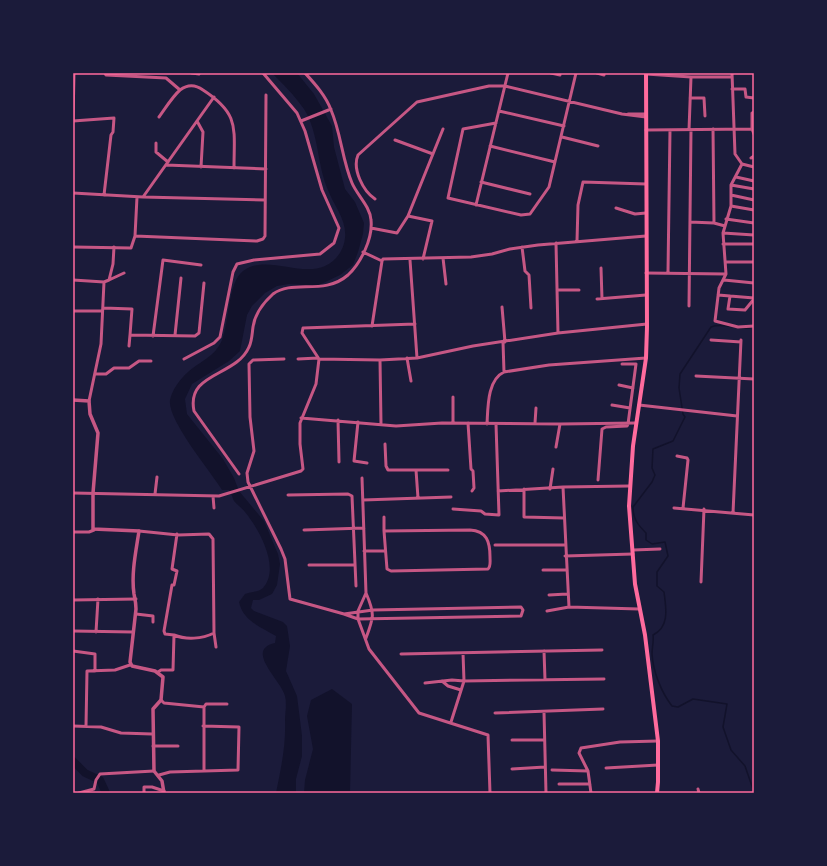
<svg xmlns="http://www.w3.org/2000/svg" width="827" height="866" font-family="'DM Sans',sans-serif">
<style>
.water{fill:#12122b}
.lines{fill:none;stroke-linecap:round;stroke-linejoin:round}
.stream{stroke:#12122b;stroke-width:1.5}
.river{stroke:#12122b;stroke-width:8}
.minor{stroke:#c65784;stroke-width:3}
.tertiary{stroke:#c65784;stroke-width:3.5}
.secondary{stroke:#ff6b9d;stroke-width:4}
.neatline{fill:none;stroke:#ff6b9d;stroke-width:1.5}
</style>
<rect width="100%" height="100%" fill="#1b1b3a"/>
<path class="water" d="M272 73H297L314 94 332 126 334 147 345 189 355 202 364 223 363 234 358 252 353 265 340 275 317 286 289 284 277 286 265 293 252 306 247 315 240 351 229 361 192 384 185 399 187 414 223 459 234 478 239 491 264 521 278 554 280 564 277 585 272 594 259 600H253L251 608 254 611 283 622 287 626 290 646 286 671 297 696 302 736V756L296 779V793H276C281 768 286 746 285 720 285 713 287 704 285 696 281 680 244 650 275 643L276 636C261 627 243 621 239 602L245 594C250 592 259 592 263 588 281 568 259 529 245 512 242 508 237 505 234 501 232 497 232 494 229 490H222C211 472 167 420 170 400 172 390 180 379 188 372 200 361 215 357 222 340 229 323 228 282 243 271 266 254 300 277 325 266 336 261 344 250 345 238 347 220 334 206 328 190 317 165 319 133 304 109 295 96 283 84 272 73Z
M332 689 352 704 350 793H304L305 780 313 749 307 716 311 700Z"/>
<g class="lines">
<path class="stream" d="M750 328C737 330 723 322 711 327L680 374 679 388 683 414 685 417 673 441 653 449 652 468 655 475 652 482 633 507C633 519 638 525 646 533V540L652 544 665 542 668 556 657 572V586L664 592C666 608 670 627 653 635 654 641 652 647 652 654 653 671 661 692 672 706L678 707 693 699 727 704 723 727 731 750 745 766 754 792"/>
<path class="river" d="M73 761 85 773 100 780 106 793"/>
<path class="minor" d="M105 73 106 75 166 78 180 90
M192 73 199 74
M551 73 560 75
M597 73 604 75
M732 73 735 154 742 164 731 185V206L723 233 726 274 719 288 715 321 738 327 754 326
M646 74 691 77H732
M732 89H745L746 97 754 98
M690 98H704L705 116
M499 111 564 126
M754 112 752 113V129L754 134
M628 114H646
M159 117C165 109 172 97 180 90 188 84 196 85 203 90 240 114 234 128 234 168
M73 121 114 118 113 132 111 135 104 195
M73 121 74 73
M197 121 203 132 201 167
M301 121 331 109
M496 123 463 129 448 198 521 215 530 214 549 187 576 73
M713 129 714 223
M646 130 752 129
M689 130 691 77
M562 137 598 146
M395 140 433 154
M156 143V152L168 162
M490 146 555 162
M751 158 754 156
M742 164 754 167
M166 165 266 169
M736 177 754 181
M481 182 530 194
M731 185 754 189
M73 193 143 197 214 97
M731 195 754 200
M137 197 135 236 257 241 263 239 265 236 266 95
M143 197 265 200
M375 199C363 191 352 169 358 155L417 102 489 86H505L622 114 646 117
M476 205 508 73
M731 206 754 210
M616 208 635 214 646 213
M726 219 754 223
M690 222 714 223 725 226
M371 228 397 233 408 216
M723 233 754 235
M577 241 578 205 583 182 646 184
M556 243 558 333
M723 244H754
M73 247 131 248 135 236
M522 247 525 271 529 275 531 308
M363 252 382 261
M443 258 446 284
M423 259 432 221 408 216 443 129
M410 260 417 358
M725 262H754
M601 268 602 299
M668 272 670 130
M646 273 726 274
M73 280 104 282
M109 280 124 273
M724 280 754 283
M557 290H579
M718 295 754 298
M730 296 728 309 745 310 754 299
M597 299 646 295
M689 306 691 130
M502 307 505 342
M104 308 132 309 130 335 195 336 199 333 204 283
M73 311H102
M372 326 382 261 383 259 471 257 492 254 510 249 538 245 646 236
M175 335 181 278
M153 336 163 260 201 265
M711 340 741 342
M503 342 504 372
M129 346 130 335
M407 358 411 381
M184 359 214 343 220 337 233 272 237 264 254 260 320 254 334 243 339 228 322 190 305 131 297 113 263 73
M284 359 253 360 249 364 250 417 254 451 247 473 248 482 281 549 285 559 290 599 344 614
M298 359 318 358
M319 359 380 360 417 358 473 346 558 333 647 324
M319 359 302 333 303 328 415 324
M380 360 381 424
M96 374H106L114 368H129L139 361H151
M696 376 754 379
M619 385 633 388
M89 401 101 344 104 282 109 280 113 264 114 247
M612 405 630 408
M639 405 737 416
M301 418 396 426 442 423 560 424 636 423
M338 420 339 462
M358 422 354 461 367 463
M453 423V397
M468 423 471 469 473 471 474 488 472 491
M535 423 536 408
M487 424C488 408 487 380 504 372L549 365 646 358
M385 444 386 466 388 470H448
M556 447 560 424
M677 456 687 458 688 460 683 508
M416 470 418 498
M239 474 194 411C186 372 236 377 249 347 252 341 252 334 253 327 255 313 263 303 273 294 293 279 324 296 348 275 361 263 373 238 371 220 370 206 357 195 352 183 342 159 341 133 331 110 326 96 315 84 305 73
M362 478 366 593 358 611V619L369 649 419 713 488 735 490 793
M598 480 602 429 606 427 627 426 628 424 636 364H622
M563 487 569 607
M524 489V517L564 518
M550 489 553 469
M498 491 563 487 629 486
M73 493 219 496 301 471 303 469 300 444V423L316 384 319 359
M155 494 157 477
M288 495 348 494 352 496 356 586
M213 496 214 508
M363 500 451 497
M674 508 754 515
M453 509 481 511 485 514 499 515 496 424
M733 513 741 340
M384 517V531
M304 530 364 528
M470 530C487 531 490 542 490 557 490 562 491 566 488 569L391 571 387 569 384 531Z
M139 531 178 535 209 534 213 539 214 633C202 639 186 640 174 635L173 670H161L158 672
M73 532H89L94 530
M495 545H565
M633 550 660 549
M364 551H385
M565 556 633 554
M309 565H355
M543 570H567
M701 582 704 509
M366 593C375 614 374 617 366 638
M549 595 567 594
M73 600 136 599
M521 607 523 610 521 616 358 619 344 614 373 610Z
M547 611 569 607 639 609
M136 614 153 616V622
M73 631 133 632
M96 632 98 599
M214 633 216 647
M174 635 165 634 164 631 172 585H174L177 571 172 569 177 534
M73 651 95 654V671
M544 651 545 680
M401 654 602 650
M442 681 448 686 461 690
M425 683 452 680 464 681 604 679
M161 700 164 703 204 707 206 704H227
M204 707V771
M544 712 546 793
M495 713 603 709
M451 722 464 681 463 653
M73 726 101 727 121 733 152 734
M86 726 87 671 115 670 130 665
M512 740H544
M153 746H178
M606 768 658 765
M512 769 545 767
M552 770 588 771
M159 775 170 772 238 770 239 727 203 726
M559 784H590
M698 789 699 793
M79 793 94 789 96 780 100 774 154 771
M144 793V787H152L164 791
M591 793 588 771 579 753 581 748 620 742 658 741"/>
<path class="tertiary" d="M73 400 89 401 90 414 98 433 93 493V529L139 531C136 551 131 574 134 594 135 599 136 603 136 609L130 662 132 666 155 671 163 677 161 700 153 709 154 771 162 781 164 793"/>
<path class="secondary" d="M646 73 647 327 646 358 633 446 629 506 635 584 645 635 658 741V782L657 793"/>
</g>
<rect width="827" height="866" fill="none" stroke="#1b1b3a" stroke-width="148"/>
<rect x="74" y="74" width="679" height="718" class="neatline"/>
</svg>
